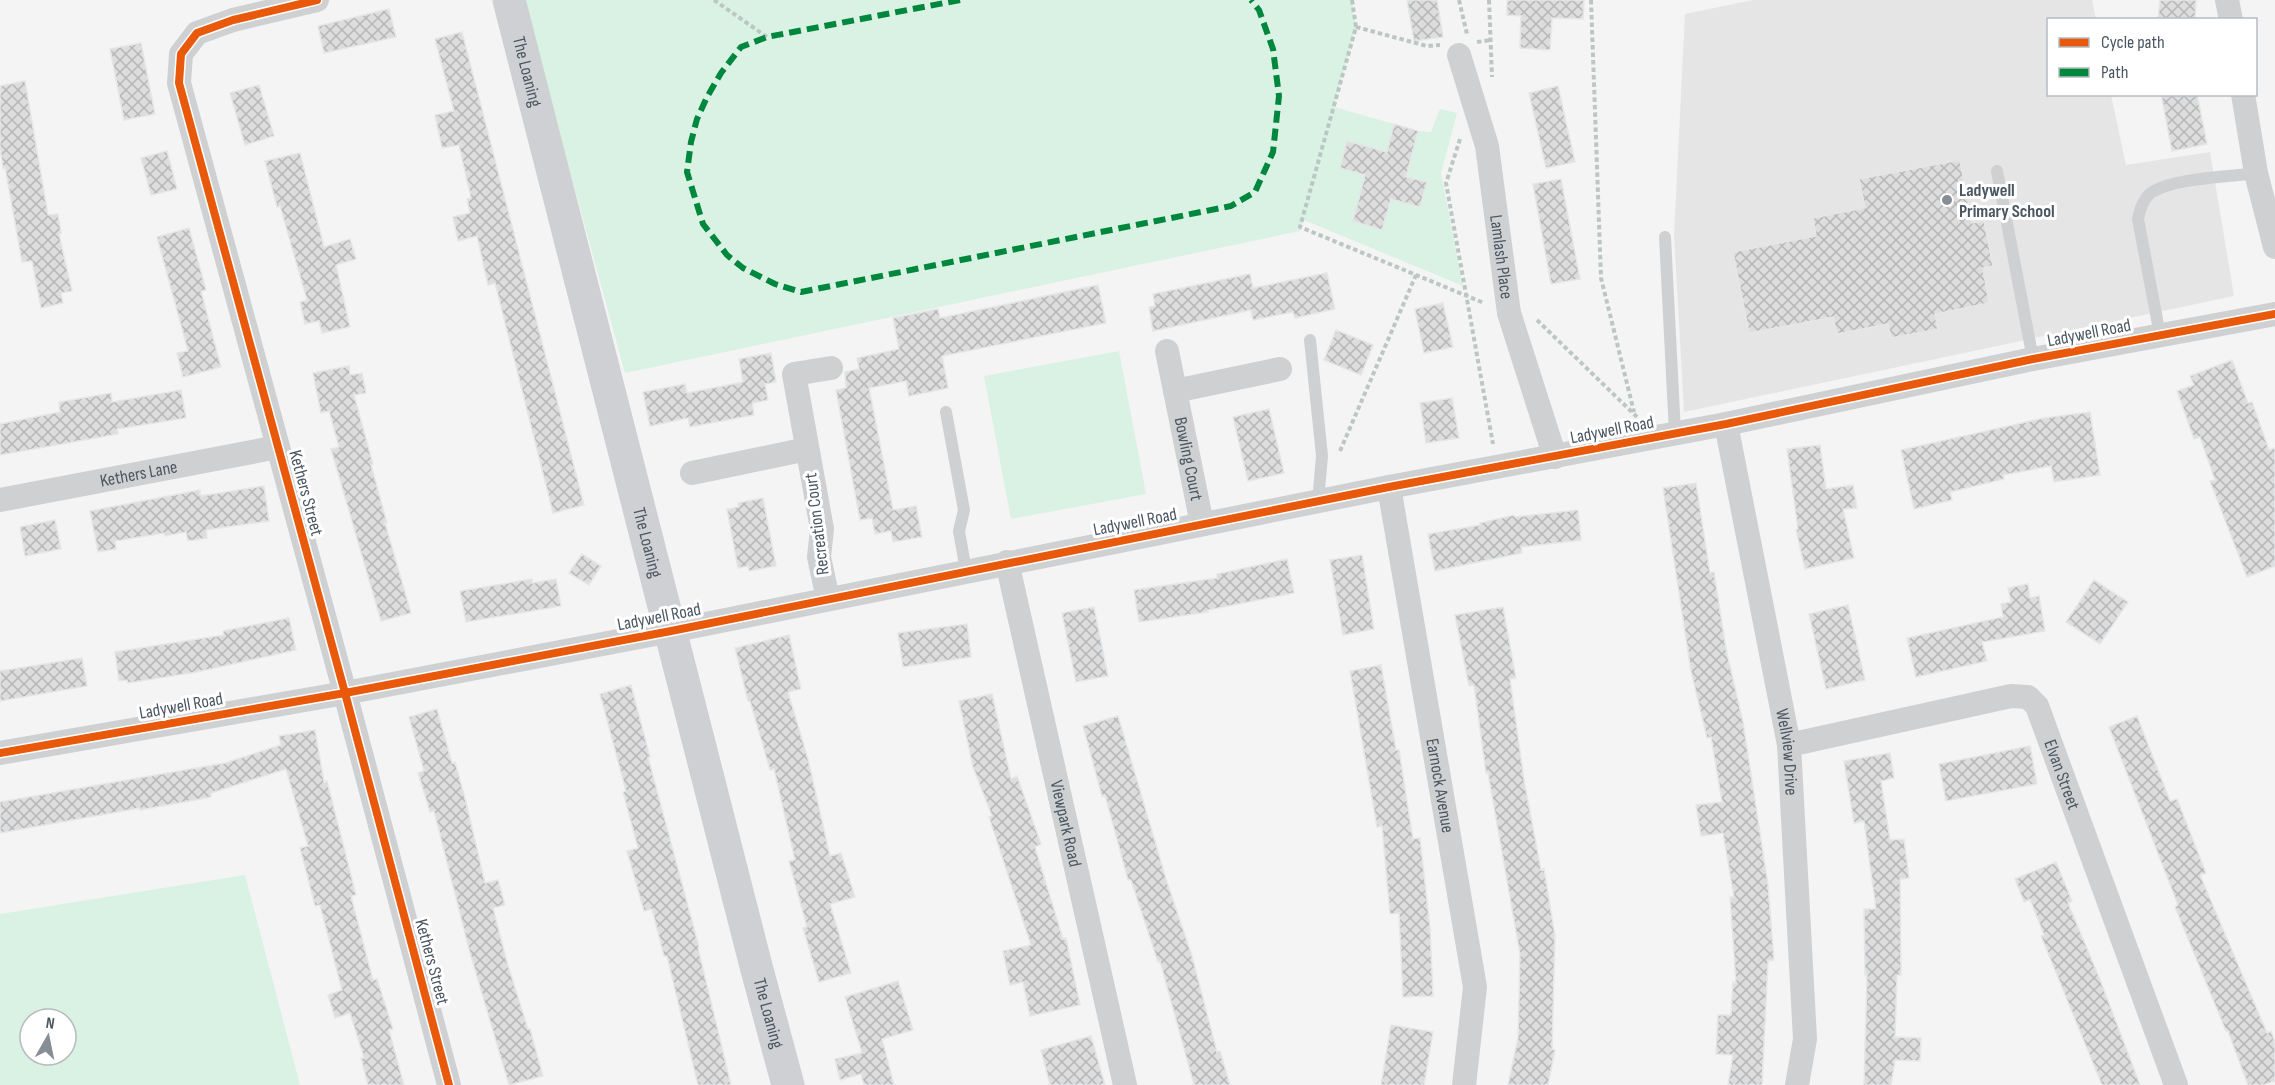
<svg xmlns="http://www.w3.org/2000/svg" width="2275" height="1085" font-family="'Sofia Sans Condensed',sans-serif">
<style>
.education{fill:#e6e5e6}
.park{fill:#d9f2e3;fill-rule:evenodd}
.building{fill:url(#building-cross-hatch);stroke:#e5e6e7;stroke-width:1.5}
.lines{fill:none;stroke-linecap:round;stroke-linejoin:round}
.path{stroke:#bcc7c4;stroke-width:4;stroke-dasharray:4.5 3;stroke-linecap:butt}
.lane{stroke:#ced0d2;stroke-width:12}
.street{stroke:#ced0d2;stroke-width:24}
.secondary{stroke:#ced0d4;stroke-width:33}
.quiet{stroke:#00873e;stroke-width:6;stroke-dasharray:12 6;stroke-linecap:butt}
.cycleway-casing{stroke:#fff;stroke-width:11}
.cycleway{stroke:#e8590c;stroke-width:8}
.poi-dot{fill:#868d94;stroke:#fff;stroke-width:2}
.labels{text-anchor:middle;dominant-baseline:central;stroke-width:6;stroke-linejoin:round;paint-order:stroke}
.street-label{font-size:18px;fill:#4a5661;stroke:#fff}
.poi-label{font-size:18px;font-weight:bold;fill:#4a5661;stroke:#fff;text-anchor:start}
</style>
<defs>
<pattern id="building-cross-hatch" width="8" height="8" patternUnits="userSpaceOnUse" patternTransform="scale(1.5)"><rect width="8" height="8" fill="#ddddde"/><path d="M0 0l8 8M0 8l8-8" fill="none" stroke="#b5b6b7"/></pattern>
</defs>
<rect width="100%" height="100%" fill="#f4f4f4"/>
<path class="education" d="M1753 0H2092L2096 19 2048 20V94L2111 95 2126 165 2210 152 2234 296 1684 412 1674 235 1685 14Z"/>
<path class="park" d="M523 0H1352L1356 27 1334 107 1394 124 1387 152 1365 175 1353 221 1382 230 1391 199 1420 206 1427 183 1406 177 1418 131 1431 132 1440 109 1457 113 1441 173 1463 286 1304 220 1300 231 625 373Z
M1119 351 1146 494 1011 519 984 376Z
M245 875 300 1085H0V914ZM30 1019H66V1055H30Z"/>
<path class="building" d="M1407 0H1437L1443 37 1414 41Z
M1507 0H1584L1583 19 1552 18 1550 50 1520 48 1521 16 1507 15Z
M2160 0H2196L2195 20H2158Z
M389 9 396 37 324 53 318 26Z
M462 32 584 505 553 513 495 283 488 285 477 236 458 241 453 217 470 213 467 199 471 198 459 145 442 148 435 115 454 111 435 39Z
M141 43 155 114 124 120 110 49Z
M25 81 48 215 58 214 61 233 59 234 72 291 61 293 63 303 41 308 32 261 22 262 5 167 3 168 0 148V86Z
M259 85 274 136 245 145 230 93Z
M1558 86 1575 162 1546 168 1529 93Z
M2161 94H2197L2207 144 2172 151Z
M1394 124 1418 131 1406 177 1427 182 1420 207 1391 199 1382 230 1353 221 1365 175 1340 168 1347 141 1387 152Z
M167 151 177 189 151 195 141 158Z
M300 153 324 247 350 239 356 259 336 265 350 327 322 333 319 321 305 324 300 302 307 300 280 206 277 207 265 161Z
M1960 160 1972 223 1984 221 1993 266 1983 268 1989 303 1935 314 1938 329 1891 338 1888 324 1837 334 1833 317 1749 333 1733 252 1816 236 1813 218 1865 208 1859 179Z
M1561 179 1580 279 1551 284 1533 184Z
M189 228 206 290 201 291 221 367 183 377 177 353 188 351 157 237Z
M1327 273 1335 309 1295 318 1293 312 1253 320 1251 310 1153 331 1149 307 1155 306 1153 294 1250 274 1253 288Z
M1098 285 1106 323 942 356 948 388 909 396 906 381 869 388 893 510 916 506 922 537 893 542 891 531 875 534 872 518 860 520 836 390 846 388 845 372 859 369 857 358 899 349 893 318 938 309 940 318Z
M1443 303 1453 347 1424 353 1415 309Z
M1336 330 1373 345 1361 375 1324 360Z
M771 353 776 382 765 384 768 400 752 403 754 415 690 427 688 418 650 426 643 392 685 384 687 393 743 382 739 359Z
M2232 360 2248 403 2252 402 2269 450 2275 448V566L2247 577 2210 481 2215 480 2200 437 2194 439 2177 391 2194 385 2190 376Z
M349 366 350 375 362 373 366 393 354 395 373 464 371 465 387 523H385L411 613 381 621 331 449 339 447 329 411 321 413 313 373Z
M181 390 186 418 117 429 118 434 0 455V424L60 412 59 402 111 393 112 402Z
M1452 398 1459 438 1426 443 1420 403Z
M1269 409 1284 473 1248 481 1233 417Z
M2090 412 2100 475 2054 482 2051 466 2003 475 2004 479 1950 492 1952 500 1914 509 1901 450 2044 418Z
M1820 445 1826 489 1853 485 1857 508 1843 509 1854 558 1805 569 1796 530 1798 529 1787 449Z
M1696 483 1710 573 1714 572 1726 649 1743 722 1768 885 1774 960 1768 961 1762 1085H1728L1733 1055 1716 1054 1718 1015H1731L1733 982 1736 983 1730 897H1734L1723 833 1701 836 1696 805 1722 802 1711 737 1707 738 1691 671 1663 488Z
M264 486 269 521 206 530 207 538 188 541 186 532 165 536 164 533 115 541 116 549 98 552 90 511 200 490V496Z
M763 498 776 566 749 571 748 566 738 568 727 509 739 507 738 503Z
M1578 510 1581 540 1521 547 1522 553 1435 571 1428 534 1480 525V523L1514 515 1515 517Z
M55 520 61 549 25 556 20 527Z
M582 554 601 566 589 585 569 573Z
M1362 555 1374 629 1343 635 1330 560Z
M1287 559 1294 593 1208 610V612L1139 622 1134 590 1217 578V574Z
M532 579V583L556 579 561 606 466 622 460 591Z
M2094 580 2128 602 2100 644 2066 622Z
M2028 584 2030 598 2039 596 2045 631 1982 642 1987 661 1916 677 1907 638 2003 617 2001 604 2011 602 2008 588Z
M1848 605 1865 680 1826 689 1809 614Z
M1094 607 1108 676 1076 682 1062 613Z
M1503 607 1516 678 1510 679 1524 780 1541 870 1544 869 1555 936 1552 1049 1555 1050 1548 1085H1508L1518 1038 1520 954 1488 773H1486L1474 685 1469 686 1455 615Z
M289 618 296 650 197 672 128 683 127 680 119 681 115 652 224 635 223 631Z
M967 624 971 657 903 667 898 633Z
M789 635 801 689 788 692 808 759 830 856 841 853 855 897 830 904 851 973 819 982 803 928 807 927 789 861 795 860 774 769 770 770 750 701H748L735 648Z
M82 658 87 686 0 701V671Z
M1381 665 1396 750H1399L1413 839 1420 838 1430 928 1433 996 1403 997 1399 913 1390 914 1382 826 1377 827 1350 671Z
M631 685 650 757H648L699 947 698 948 731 1085H698L667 956H664L652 909 644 911 627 851 638 848 623 792 626 791 600 694Z
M992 694 1011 779 1017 776 1041 844 1035 847 1063 939 1066 938 1080 1005 1030 1016 1023 982 1010 985 1003 951 1031 945 989 817 992 816 973 767 959 701Z
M437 709 452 763 455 762 466 802 485 883 498 880 505 905 493 908 507 962 528 1029H530L543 1076 509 1085 470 953 434 811 430 812 418 773 424 771 409 717Z
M1118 716 1167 882 1192 956 1217 1052 1220 1051 1230 1085H1194L1160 961 1158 962 1131 880H1128L1105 795 1102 796 1083 726Z
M2137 716 2170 801 2177 799 2206 873 2200 875 2267 1033 2271 1031 2275 1042V1081L2263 1085H2248L2228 1031H2226L2175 907 2178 905 2109 727Z
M315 730 324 782 327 781 356 895 351 896 373 980 377 979 393 1029 389 1030 404 1085H368L361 1058H364L350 1013 335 1018 328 995 342 990 320 905 315 906 300 848 308 846 286 769 211 793V797L140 810V808L0 833V802L225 763 281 745 279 736Z
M2030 746 2037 784 1946 801 1939 764Z
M1890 753 1894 778 1881 781 1890 840 1904 839 1909 878 1900 879 1901 975H1897L1895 1037 1921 1038 1920 1061 1895 1060 1891 1085H1864L1867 975H1865L1864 909H1876L1864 821 1854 823 1844 761Z
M2056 862 2072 901 2068 903 2101 982 2140 1085H2102L2041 936 2044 935 2030 899 2024 902 2015 879Z
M898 981 913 1030 882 1039 894 1085H864L861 1074 840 1080 835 1059 862 1053 845 997Z
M1391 1025 1433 1032 1424 1085H1381Z
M1091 1036 1105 1085H1050L1041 1050Z"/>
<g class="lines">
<path class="path" d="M714 0 767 37
M1352 0 1356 27 1300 227 1484 303
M1459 0 1467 34
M1489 0 1492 77
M1591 0 1601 278 1634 412
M1356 27 1427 46 1440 45
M1477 42 1491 40
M1460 139 1446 183 1493 444
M1537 320 1637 417
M1340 451 1416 275"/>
<path class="lane" d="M1997 171 2033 359
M1665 237 1675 433
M2160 335 2138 219C2140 209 2144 196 2154 191 2178 178 2227 177 2256 173
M1310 340 1322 456 1318 501
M946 412 964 510 959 531 966 571"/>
<g class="street">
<path d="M317 0 233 20 197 33 181 54 179 83 345 693 449 1085"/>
<path d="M2227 0 2231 20"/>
<path id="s1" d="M1459 55 1487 146 1509 313 1555 457"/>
<path d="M2243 94 2256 173 2275 247"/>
<path id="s2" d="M1167 351 1202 524"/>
<path d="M1175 391 1280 369"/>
<path id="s3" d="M1726 424 1789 745 1805 1039 1797 1085"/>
<path d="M692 473 807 449"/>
<path id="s4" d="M1389 487 1475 987 1464 1085"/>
<path id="s5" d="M0 500 278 447"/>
<path id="s6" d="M1007 562 1125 1085"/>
<path d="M828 599 819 557 822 529 794 374 831 368"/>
<path id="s7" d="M1789 745 2011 696 2028 697 2037 706 2176 1085"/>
<path d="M0 753 345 693 671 631 1389 487 1726 424 2033 359 2275 314"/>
</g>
<path class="secondary" id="s8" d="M509 0 756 966 788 1085"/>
<path class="quiet" d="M960 0 767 37 741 47 721 73 707 97 697 119 691 142 687 172 703 224 727 255 743 268 775 284 801 292 1231 206 1255 192 1273 152 1279 96 1273 49 1259 10 1251 0"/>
<defs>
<path id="cycleway" d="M317 0 233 20 197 33 181 54 179 83 345 693 449 1085
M0 753 345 693 671 631 1389 487 1726 424 2033 359 2275 314"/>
</defs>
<use href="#cycleway" class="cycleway-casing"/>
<use href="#cycleway" class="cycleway"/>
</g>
<circle class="poi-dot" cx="1947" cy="200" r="6"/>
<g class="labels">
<g class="street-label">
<text stroke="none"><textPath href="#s8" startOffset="74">The Loaning</textPath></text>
<text stroke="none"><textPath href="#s1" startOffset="207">Lamlash Place</textPath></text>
<text transform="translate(2089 333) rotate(-11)">Ladywell Road</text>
<text transform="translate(1612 430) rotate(-11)">Ladywell Road</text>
<text stroke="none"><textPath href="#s2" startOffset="110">Bowling Court</textPath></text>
<text stroke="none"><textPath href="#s5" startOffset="141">Kethers Lane</textPath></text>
<text transform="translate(306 493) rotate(75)">Kethers Street</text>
<text transform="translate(1135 522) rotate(-11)">Ladywell Road</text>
<text transform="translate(817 524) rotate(-97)">Recreation Court</text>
<text stroke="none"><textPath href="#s8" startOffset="560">The Loaning</textPath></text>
<text transform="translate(659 617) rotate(-11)">Ladywell Road</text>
<text transform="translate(181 706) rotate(-10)">Ladywell Road</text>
<text stroke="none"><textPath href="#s3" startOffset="334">Wellview Drive</textPath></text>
<text stroke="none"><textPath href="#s7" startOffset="330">Elvan Street</textPath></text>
<text stroke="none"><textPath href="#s4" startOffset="303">Earnock Avenue</textPath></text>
<text stroke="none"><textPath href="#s6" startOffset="268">Viewpark Road</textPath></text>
<text transform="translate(432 962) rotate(75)">Kethers Street</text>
<text stroke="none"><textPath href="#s8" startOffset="1046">The Loaning</textPath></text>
</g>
<g class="poi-label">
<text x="1959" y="190">Ladywell<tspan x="1959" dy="21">Primary School</tspan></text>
</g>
</g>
<rect x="2047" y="18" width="210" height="78" fill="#ffffff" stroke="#b7bbc0" stroke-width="1.5"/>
<rect x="2059" y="38" width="30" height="9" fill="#e8590c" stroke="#b7bbc0" stroke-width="1.5"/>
<text x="2101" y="48" font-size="18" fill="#4a5661">Cycle path</text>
<rect x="2059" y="68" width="30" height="9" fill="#00873e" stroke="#b7bbc0" stroke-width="1.5"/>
<text x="2101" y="78" font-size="18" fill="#4a5661">Path</text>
<g transform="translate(48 1037) rotate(9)"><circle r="28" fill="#ffffff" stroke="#b7bbc0" stroke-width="1.5"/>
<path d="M0-4.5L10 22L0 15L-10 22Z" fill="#868d94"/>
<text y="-9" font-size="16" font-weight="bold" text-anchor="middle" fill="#4a5661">N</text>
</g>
</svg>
